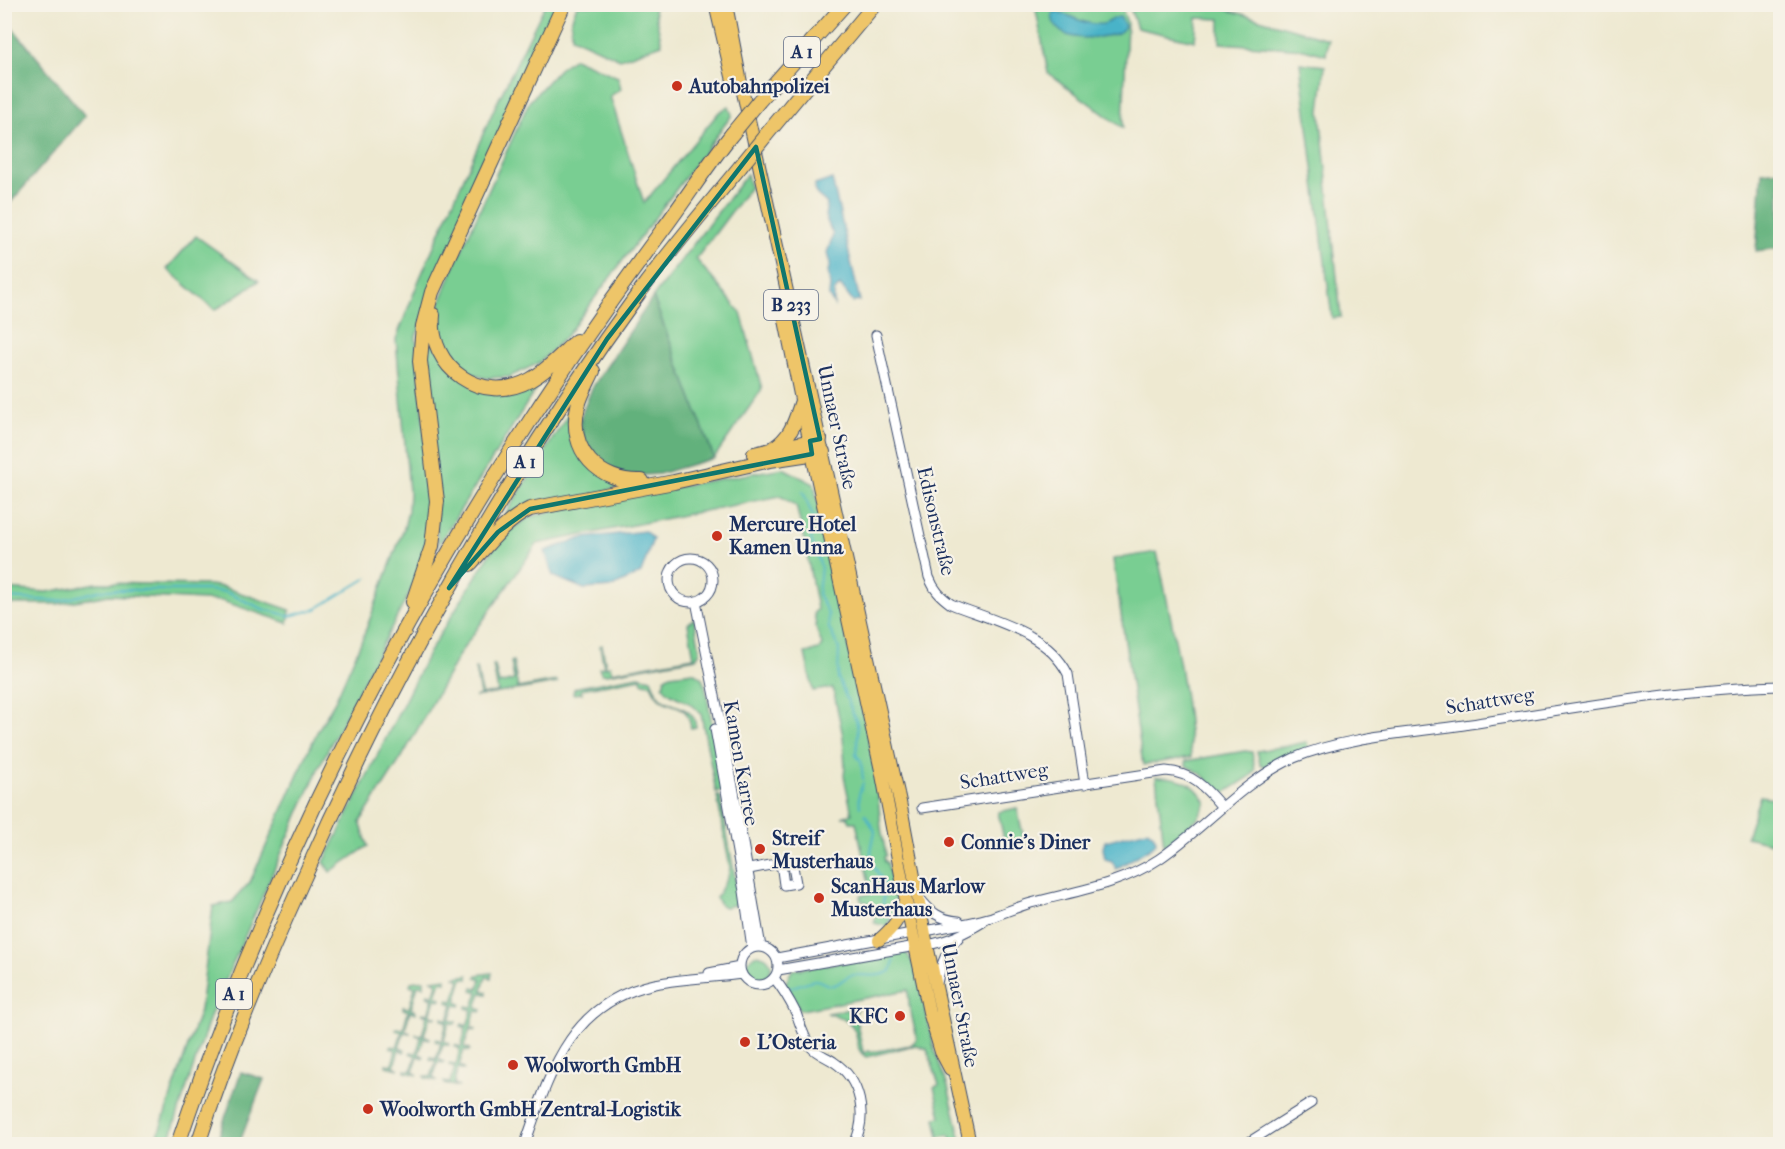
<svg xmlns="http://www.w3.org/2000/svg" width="1785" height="1149" font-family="'IM FELL French Canon',serif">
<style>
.green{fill:#79ce92;stroke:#4a7e78;stroke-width:1.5}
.forest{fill:#62b17c;stroke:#3e706d;stroke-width:1.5}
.water{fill:#4ab3c8;stroke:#327193;stroke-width:1.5}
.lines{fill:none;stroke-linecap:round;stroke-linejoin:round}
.stream{stroke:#4ab3c8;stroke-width:2}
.minor-casing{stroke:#3b4b6f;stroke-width:11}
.major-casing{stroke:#3b4b6f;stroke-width:14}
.highway-casing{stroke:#3b4b6f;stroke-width:16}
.minor{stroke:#fff;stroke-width:9}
.major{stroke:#eec569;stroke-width:12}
.highway{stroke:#eec569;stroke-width:14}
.highway-bridge-casing{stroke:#3b4b6f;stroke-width:16;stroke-linecap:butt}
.highway-bridge{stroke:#eec569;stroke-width:14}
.marked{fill:none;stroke:#0f766e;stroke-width:4.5;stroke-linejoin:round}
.poi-dot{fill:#c8321e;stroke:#f7f3e8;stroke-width:2}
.labels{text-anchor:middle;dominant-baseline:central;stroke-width:4.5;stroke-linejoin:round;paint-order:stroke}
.shield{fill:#f7f3e8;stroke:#5d6a87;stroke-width:1.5}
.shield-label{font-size:18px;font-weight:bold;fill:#1b2f5e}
.poi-label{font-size:20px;font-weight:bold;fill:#1b2f5e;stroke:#f7f3e8;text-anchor:start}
.street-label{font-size:20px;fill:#1b2f5e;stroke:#f7f3e8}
</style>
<rect width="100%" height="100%" fill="#f7f3e8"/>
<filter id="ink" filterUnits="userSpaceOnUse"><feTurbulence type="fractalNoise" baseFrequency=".0167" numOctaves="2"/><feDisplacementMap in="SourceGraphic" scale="12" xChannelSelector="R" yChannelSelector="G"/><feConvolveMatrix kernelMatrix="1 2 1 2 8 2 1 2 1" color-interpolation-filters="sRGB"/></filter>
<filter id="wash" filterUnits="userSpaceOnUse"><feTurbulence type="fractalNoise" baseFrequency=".008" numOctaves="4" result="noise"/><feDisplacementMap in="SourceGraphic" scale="24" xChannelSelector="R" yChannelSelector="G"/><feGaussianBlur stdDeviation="1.35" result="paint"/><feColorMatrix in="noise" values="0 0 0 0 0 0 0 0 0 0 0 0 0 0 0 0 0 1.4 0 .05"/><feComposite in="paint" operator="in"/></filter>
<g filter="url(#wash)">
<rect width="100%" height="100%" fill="#eee9d1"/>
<path class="green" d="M1175 4 1218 7 1328 39 1326 55 1304 49 1220 43V19L1197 18 1195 41 1137 28 1129 5Z
M545 5H559L416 336 431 502 427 543 414 584 319 767 211 1014 168 1144H155L200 1010 213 906 232 902 250 882 317 732 335 701 362 640 404 528 408 511 409 492 396 339 419 280 494 109Z
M577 5H653L662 44 620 59 572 37 571 21Z
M1035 5H1121L1127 22 1123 128 1048 73Z
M574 58 618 77 621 89 610 96 644 203 719 112 729 106 732 115 567 335 539 363 509 377 484 378 464 370 446 352 438 330 440 303 453 269 529 102 559 69Z
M1300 63 1325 66 1320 111 1341 317 1332 318Z
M747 174 750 187 696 259 741 313 762 389 714 458 653 297Z
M196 236 259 281 215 310 167 269Z
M426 340H430L482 389 542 379 438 546 426 364Z
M572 408 623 486 506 520 503 518Z
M783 468 814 484 876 774 881 828 886 855 884 857 885 862H887C892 885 903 905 886 926L874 923C878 913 872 901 861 901L860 896 871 893 856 822H850L848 817H842L852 814 844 776 845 767 843 736 833 688 813 691 805 653 819 650 822 645 817 631 814 613 817 609 805 544 796 505 780 496 537 544 460 653 402 757 360 822 368 846 330 872 324 862 429 652 501 536 530 517 584 503Z
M1157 552C1171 620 1187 687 1191 757L1143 765 1113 559Z
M97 583 210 585 223 587 290 610 288 623 222 601 109 595 58 604H5V589L47 592Z
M694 618 700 651 696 658 607 674H602L599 668 604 667 600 646 602 645 606 667 610 666 612 672 694 657 688 624Z
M513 661 518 688 557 681V683L475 697 480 695 475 668H477L482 695 498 692 493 665H495L499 684 514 680 511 662Z
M693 672 701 677 705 685 724 790 716 792 701 714C690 698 670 699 663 686L665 678 670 675Z
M639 676 651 679C654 685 655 692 660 697 674 709 694 705 696 727L691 728C690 723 689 718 687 714 676 699 661 711 651 684L642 683 641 678 581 689 582 693 573 694 574 689 578 687Z
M1307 742 1308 748 1266 767 1260 764 1257 751Z
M1245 751 1252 752 1255 770 1251 776 1226 792 1218 790 1200 773 1186 766V761Z
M1156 777C1178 776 1197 783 1206 803L1198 818 1164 846Z
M717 796H720L738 894H742L739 904 725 907 720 905 716 898 728 877 730 868Z
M1760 796 1780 799V845L1746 837Z
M1017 808 1025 844 1006 848 998 812Z
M906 952 916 968 935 1052 948 1087 962 1144H955L949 1135 939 1137 935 1118 941 1117 934 1087 939 1085 927 1049 916 1045 866 1057C855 1050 859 1041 855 1031 852 1021 836 1015 827 1013L857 1008 855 1014 863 1052 865 1053 868 1051 872 1052 911 1045 917 1039 909 1004 908 990 802 1010 799 1009 794 998 784 986 792 970Z
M747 967a12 12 0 1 1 24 0a12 12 0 1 1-24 0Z
M492 973 491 978 486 977 482 990 487 992V994L481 993 476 1008 482 1010 481 1012 475 1011 471 1027 476 1029V1030L470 1029 464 1047 470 1049 469 1051 464 1050 459 1066 464 1068V1070L458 1068 454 1084 459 1087 445 1084 444 1082 450 1083 455 1067 449 1065 450 1063 456 1065 460 1049 455 1047V1045L461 1047 466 1028 461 1026 462 1024 467 1026 472 1010 466 1008 467 1006 473 1007 478 992 472 990 473 988 478 989 481 979 476 977 477 975Z
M468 975V979L463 978 456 1002 461 1004 460 1006 455 1005 450 1020 456 1022 455 1024 449 1023 444 1041 449 1043V1045L443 1044 438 1059 444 1062 443 1063 438 1062 433 1078 438 1081 425 1078V1076L431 1077 436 1061 430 1059 431 1057 436 1059 441 1043 435 1041 436 1039 442 1041 447 1022 442 1020V1018L448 1020 453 1004 447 1002 448 1000 453 1001 460 980 455 977Z
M446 978V982L441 981 436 996 441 998V1000L435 999 430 1015 436 1017 435 1018 430 1017 424 1035 430 1038 429 1039 424 1038 419 1054 424 1056V1058L418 1056 413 1072 418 1075 405 1072V1070L411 1071 416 1056 410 1053 411 1052 417 1053 421 1037 416 1035V1034L422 1035 427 1016 422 1014 423 1013 428 1014 433 998 427 996 428 994 433 996 437 983 432 980Z
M424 980V986L418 985 411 1009 416 1011V1013L410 1011 405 1030 410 1032V1033L404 1032 399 1048 405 1050 404 1052 399 1050 394 1066 399 1069 386 1066V1064L392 1065 396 1050 391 1048V1046L397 1047 402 1032 396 1030 397 1028 403 1029 408 1011 403 1009V1007L409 1008 415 987 410 985 411 982Z"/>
<path class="forest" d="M7 21 85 116 5 209 4 23Z
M1780 170V248L1756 251 1762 172Z
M653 297 714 458 659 474 627 476 601 465 584 444 581 416 592 388Z
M241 1072 264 1079 239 1144H216Z"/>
<path class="water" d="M1056 11C1072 16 1086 26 1103 24 1110 23 1113 17 1120 17L1125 26C1120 36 1109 35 1099 37 1080 39 1055 39 1052 15Z
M832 179 860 301 853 302 840 285 834 292V305L829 296 830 286 828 271 830 264 827 253 833 235 825 216 827 204C822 197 812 195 815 185Z
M645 531 653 539 641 573 612 587 584 589 553 576 545 551 583 538Z
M1147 830C1153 833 1156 837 1156 843L1152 847 1116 869 1112 861 1105 859 1103 848 1105 841Z"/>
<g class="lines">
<path class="stream" d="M803 492 814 519 811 539 821 566 818 594 828 613 829 628 839 649 838 678 857 723 858 734 856 755 861 761 863 779
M4 598 59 601 102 590H207L225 592 263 609 290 616 316 609 367 578
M860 807 859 794 863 783
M865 814 875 831 871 851 872 863 884 883 883 907 889 918
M786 990C789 988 814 979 816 980 823 981 827 987 834 985 842 983 846 974 855 975 869 975 878 978 891 971L894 960"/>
</g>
</g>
<g filter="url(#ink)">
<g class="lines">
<defs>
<path id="minor" d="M876 335 929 577C934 590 940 596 951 604 993 621 1046 631 1068 674L1085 784
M669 580a22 22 0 1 1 44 0a22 22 0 1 1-44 0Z
M696 601 734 791 761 947
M715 729 744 891 752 948
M922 808 1166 771C1192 773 1205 787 1221 806
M744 870 792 861 796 883 784 885 781 863
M919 897C930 912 940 920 959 921
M925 931C947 927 971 923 992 917 1005 912 1018 907 1031 903 1075 891 1120 885 1159 859 1206 827 1241 782 1294 758 1343 737 1410 733 1464 725 1569 709 1674 689 1780 686
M927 945C949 941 965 933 983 922
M740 966a19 19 0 1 1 38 0a19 19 0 1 1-38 0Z
M777 958 912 933
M778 970 916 946
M709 973 740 967
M774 978C783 989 790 1001 796 1013 800 1024 804 1038 811 1047 817 1054 827 1057 834 1062 861 1080 868 1116 854 1144
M937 983C941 964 946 951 959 937
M525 1144C550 1072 570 1002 655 984 684 978 713 978 742 974
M1246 1144 1311 1103"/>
<path id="major" d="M715 4 734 85
M726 4 742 88 900 802 927 945 970 1144
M782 305 812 454 882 775 910 922 929 1012 941 1052 950 1069
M879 940C893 928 900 919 905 901"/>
<path id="highway" d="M759 101 845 4
M766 135 875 4
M433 315C428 368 482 406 530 380 547 371 562 354 576 341
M593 371C588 382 581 394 578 406 567 450 599 483 642 481
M774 448C792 436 795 421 802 401
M754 454 820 439
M470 564C489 543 505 521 530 509L674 482 770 460 823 452
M413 602 432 546 437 501 420 361 423 326 432 292 564 4
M178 1144C288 815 457 506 664 228 687 197 708 164 732 134
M198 1144C227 1055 263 968 302 882 394 674 507 474 641 290 672 248 707 207 740 167"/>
</defs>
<use href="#minor" class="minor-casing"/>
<use href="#major" class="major-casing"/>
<use href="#highway" class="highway-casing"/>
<use href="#minor" class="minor"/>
<use href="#major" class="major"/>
<use href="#highway" class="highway"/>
<defs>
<path id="highway-bridge" d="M732 134 759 101
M740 167 766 135"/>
</defs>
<use href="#highway-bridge" class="highway-bridge-casing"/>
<use href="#highway-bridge" class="highway-bridge"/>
</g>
</g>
<path class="marked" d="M756 147 820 439 810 441 812 454 530 509 498 532 449 588 607 339Z"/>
<g class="poi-dot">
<circle cx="677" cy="86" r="6"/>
<circle cx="717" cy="536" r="6"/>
<circle cx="949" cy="842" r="6"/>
<circle cx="760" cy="849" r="6"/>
<circle cx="819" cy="898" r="6"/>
<circle cx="900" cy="1016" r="6"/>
<circle cx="745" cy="1042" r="6"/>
<circle cx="513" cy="1065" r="6"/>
<circle cx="368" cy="1109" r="6"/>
</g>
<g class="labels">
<g class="shield">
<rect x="784" y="37" width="36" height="30" rx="4.5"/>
<rect x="764" y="290" width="54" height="30" rx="4.5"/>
<rect x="507" y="447" width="36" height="30" rx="4.5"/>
<rect x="216" y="979" width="36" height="30" rx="4.5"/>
</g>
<g class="shield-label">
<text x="802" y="52">A 1</text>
<text x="791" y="305">B 233</text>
<text x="525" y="462">A 1</text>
<text x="234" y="994">A 1</text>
</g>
<g class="poi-label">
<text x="689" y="86">Autobahnpolizei</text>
<text x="729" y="524">Mercure Hotel<tspan x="729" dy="23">Kamen Unna</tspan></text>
<text x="772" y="838">Streif<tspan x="772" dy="23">Musterhaus</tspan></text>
<text x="961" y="842">Connie’s Diner</text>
<text x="831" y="886">ScanHaus Marlow<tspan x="831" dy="23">Musterhaus</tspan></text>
<text x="888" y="1016" text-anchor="end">KFC</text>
<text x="757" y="1042">L'Osteria</text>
<text x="525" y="1065">Woolworth GmbH</text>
<text x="380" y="1109">Woolworth GmbH Zentral-Logistik</text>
</g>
<g class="street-label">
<text transform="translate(837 427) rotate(78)">Unnaer Straße</text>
<text transform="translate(936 521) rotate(77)">Edisonstraße</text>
<text transform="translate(1490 701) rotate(-9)">Schattweg</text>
<text transform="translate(741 763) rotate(80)">Kamen Karree</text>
<text transform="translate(1004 776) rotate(-9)">Schattweg</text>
<text transform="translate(960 1005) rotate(79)">Unnaer Straße</text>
</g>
</g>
<rect width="1785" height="1149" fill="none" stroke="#f7f3e8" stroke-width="24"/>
</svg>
